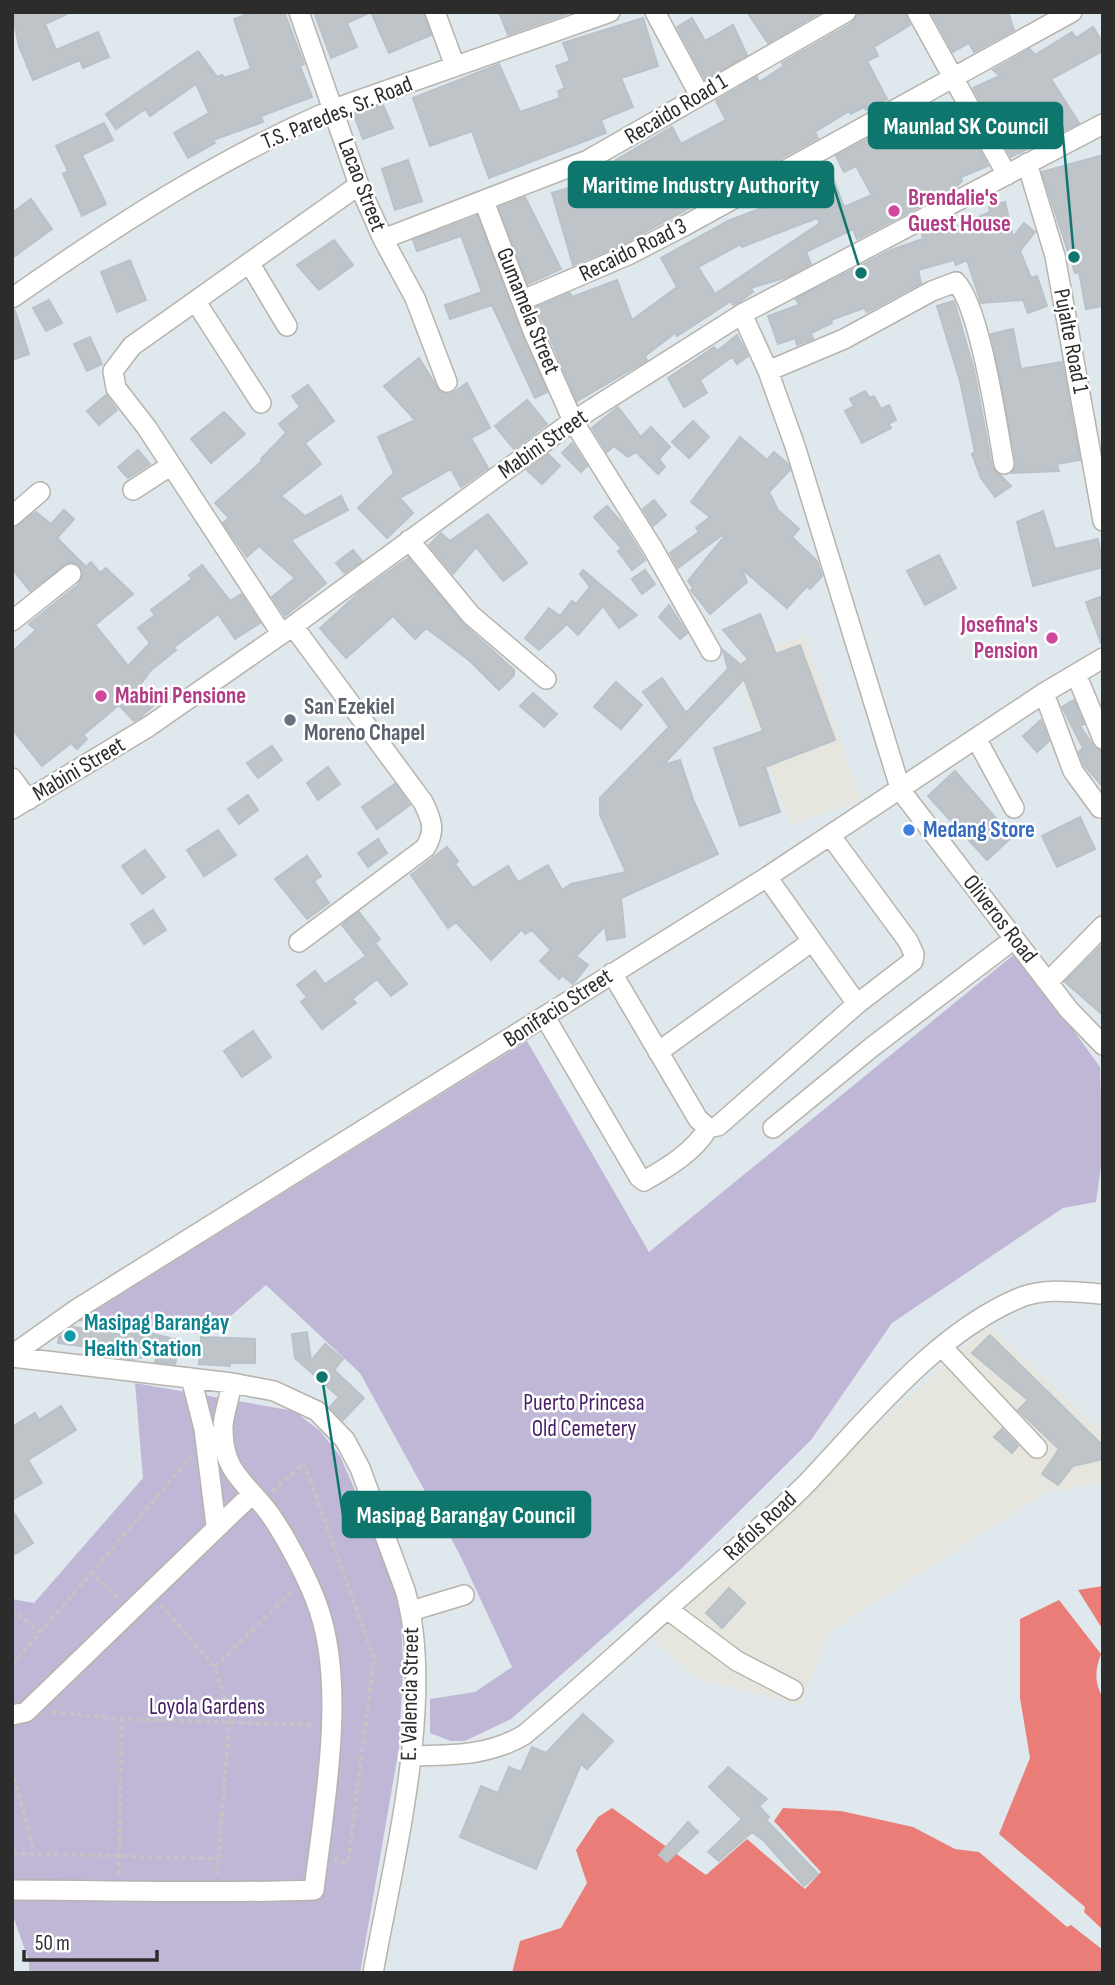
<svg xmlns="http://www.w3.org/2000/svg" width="1115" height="1985" font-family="'Sofia Sans Condensed',sans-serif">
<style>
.industrial{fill:#e6e6df}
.cemetery{fill:#c0b7d6}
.water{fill:#ea7d77}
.building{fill:#bfc4c9;stroke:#b9c2c9;stroke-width:2;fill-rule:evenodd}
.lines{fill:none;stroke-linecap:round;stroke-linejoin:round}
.minor-casing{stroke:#b8b3ac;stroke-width:22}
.path{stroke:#c4c4c4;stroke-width:3.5;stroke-dasharray:5 3.5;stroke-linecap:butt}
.minor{stroke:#fff;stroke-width:19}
.hotel-dot{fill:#d1479c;stroke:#fff;stroke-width:2.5}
.worship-dot{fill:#6b7280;stroke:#fff;stroke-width:2.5}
.shop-dot{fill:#3f7fe0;stroke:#fff;stroke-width:2.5}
.culture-dot{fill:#0f9aa8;stroke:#fff;stroke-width:2.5}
.labels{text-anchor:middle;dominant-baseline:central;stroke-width:5;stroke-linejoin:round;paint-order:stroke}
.street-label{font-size:23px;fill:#2c2c2c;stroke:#fff}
.hotel-label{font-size:23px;font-weight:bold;fill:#b23c85;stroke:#fff;text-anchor:start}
.worship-label{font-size:23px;font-weight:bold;fill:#5b616d;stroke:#fff;text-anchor:start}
.shop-label{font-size:23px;font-weight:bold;fill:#366cbe;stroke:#fff;text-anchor:start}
.culture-label{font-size:23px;font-weight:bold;fill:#0d838f;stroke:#fff;text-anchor:start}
.park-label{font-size:23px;fill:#481e67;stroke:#fff}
.leader{fill:none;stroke:#0f766e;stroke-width:2.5}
.callout-dot{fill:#0f766e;stroke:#fff;stroke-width:2.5}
.callout{fill:#0f766e;stroke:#0f766e;stroke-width:2.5}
.callout-label{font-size:24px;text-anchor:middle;font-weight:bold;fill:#fff}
</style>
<rect width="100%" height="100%" fill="#dfe8ed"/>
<path class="industrial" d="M804 636 861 800 790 825 733 661Z
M989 1326 1103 1433V1482L1045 1493 828 1633 801 1705 700 1680 653 1640 862 1439Z"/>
<path class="cemetery" d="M1017 952 1100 1067 1103 1152 1096 1202 1063 1208 892 1323 811 1440 680 1570 511 1719 465 1741H451L430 1733V1699L475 1692 512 1667 460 1555 360 1373 266 1285 215 1330 78 1321 527 1041 649 1252Z
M135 1383 294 1411 320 1431 340 1456 389 1568 401 1619 403 1666 399 1748 360 1973H29V1961L12 1913V1599L34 1603 143 1478Z"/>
<path class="water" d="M1103 1586V1630L1078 1590Z
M1059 1600 1101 1654C1095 1670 1094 1682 1103 1698V1930L1084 1912 1085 1907 999 1834 1030 1758 1020 1698V1619Z
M612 1808 706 1875 747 1839 805 1889 821 1872 774 1821 783 1808 841 1811 913 1827 955 1849 979 1852 1067 1927 1071 1925 1103 1950V1973H512L520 1941 561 1928 587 1883 576 1850 598 1817Z"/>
<path class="building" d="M12 12H71L45 24 56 50 98 32 109 57 83 68 80 60 33 80 19 46Z
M253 12H284L304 64 300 66 312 97 261 116 263 122 213 140 215 143 188 158 174 133 209 113 196 84 150 116 145 109 116 129 106 114 198 51 217 77 222 75 224 78 251 69 234 19Z
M314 12H371L347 23 357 47 331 58Z
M371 12H423L431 35 389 53Z
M499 12H569V13L508 35Z
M747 12H821L768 43Z
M858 12H905L910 25 874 47 878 56 867 61 887 99 866 110 864 107 851 114 849 111 815 132 818 138 623 244 573 265 552 193 592 181 589 176 672 127 681 144 726 120 716 101 757 77 759 82 784 66 782 63 852 23Z
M931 12H1008L1014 30 974 52 969 43 953 52Z
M643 18 658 66 621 78 633 107 601 120 606 133 489 178 472 131 430 146 413 98 499 64 520 112 560 98 558 91 565 88 556 66 570 61 563 43Z
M692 18 705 41 733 25 747 55 705 79 677 27Z
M1093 27 1103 43V51L1051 79 1079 123 1011 157 973 88 1000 76 993 70 1030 49 1035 55 1072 32 1076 38Z
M931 104 941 121 958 111 988 166 961 177 962 181 955 188 867 234 857 239 853 229 806 252 811 264 787 277 751 288 753 292 741 301 733 305 731 301 677 336 675 333 645 356 647 360 577 401 537 307 570 293 572 297 617 280 632 320 677 287 661 258 728 221 762 208 759 204 766 200 764 196 799 177 804 187 832 175 844 207 872 195 856 166 844 172 836 156 875 135 878 140ZM817 218 820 223 715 294 698 267 741 244 742 247Z
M383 105 393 128 363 139 354 115Z
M104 123 113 140 82 155 106 204 82 216 63 174 68 171 56 146Z
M1103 155V306L1086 309 1079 272 1075 273 1042 172Z
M408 160 422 201 395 210 382 169Z
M525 197 561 269 528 284 499 207Z
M31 199 52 229 12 258V213Z
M1005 202 1013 237 1024 223 1035 232 1020 251 1031 278 1037 276 1047 306 1028 313 1023 300 981 303 967 260 956 265 954 260 918 270 921 283 867 312 864 308 831 320 832 323 811 333 813 339 797 345 795 338 778 344 768 316 799 305 796 299 891 250 923 239 922 233 937 225 939 234 990 212 989 206Z
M477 216 547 392 535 398 492 305 450 319 445 305 482 292 461 236 417 251 413 240Z
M334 240 353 265 319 290 297 265Z
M130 260 146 300 117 312 101 272Z
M49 300 62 323 46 331 33 308Z
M954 301 974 370 992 467 1011 486 995 497 981 478 972 454 975 452 960 381 937 306Z
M12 311H15L29 354 12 360Z
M1013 329 1021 369 1062 362 1080 460 1057 464 1059 471 1012 473 1016 462 991 334Z
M737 335 748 356 737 364 732 357 700 380 707 393 684 407 668 378 714 347 717 351Z
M90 337 102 364 87 371 74 344Z
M419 358 440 392 451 394 467 383 490 428 471 438 488 468 461 487 451 469 400 498 413 513 387 538 358 508 394 473 378 437 415 420 384 386Z
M308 385 334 421 305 443 321 464 281 496 305 516 341 496 348 510 291 540 326 583 285 616 272 597 295 578 259 546 247 557 223 523 229 518 215 503 262 461 261 459 286 433 279 424 300 407 292 396Z
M865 391 870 398 874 396 881 409 889 405 896 420 889 424 891 428 862 443 845 411 854 406 850 399Z
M106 395 117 410 99 425 87 411Z
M527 400 547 424 514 449 495 426Z
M618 407 641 437 651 427 670 447 659 459 665 467 658 474 636 452 628 457 614 446 607 452 592 428Z
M224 412 245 434 211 463 191 439Z
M693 421 709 437 689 458 672 442Z
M740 437 767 460 774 452 788 464 790 470 769 492 778 510 799 529 792 537 817 561 822 576 810 589 807 586 787 608 742 569 747 582 710 614 691 590 693 588 688 581 724 537 722 535 678 568 670 553 699 532 696 528 710 517 691 502Z
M572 443 587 466 581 472 562 453Z
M138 450 150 464 128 478 118 467Z
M548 454 560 466 542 484 527 470Z
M654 500 666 515 653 526 643 509Z
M607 506 623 524 645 560 632 570 618 551 622 549 594 517Z
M64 510 74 519 57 538 86 567 91 562 100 573 106 568 133 594 95 625 128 666 150 643 138 628 155 615 151 610 192 579 189 575 202 565 230 601 241 594 260 623 235 639 218 614 173 648 176 650 150 671 138 688 154 705 141 717 134 721 119 705 83 735 87 739 77 749 71 743 42 766 12 729V652L36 630 29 624 79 584 83 573 76 563 69 562 30 591 12 569V528L36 512 51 524Z
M1043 511 1055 549 1098 539 1103 567 1033 586 1017 522Z
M488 514 527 563 503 581 476 547 453 574 429 545 441 533 450 541Z
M353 550 362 561 344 573 336 563Z
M939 555 956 588 925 605 907 571Z
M408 558 462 623 514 670V675L499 690 470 661 426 628 415 639 393 616 346 658 320 628 360 592Z
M583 570 637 615 619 628 603 606 578 635 567 624 539 650 525 638 549 608 560 616 572 601 576 604 590 587 580 574Z
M645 570 655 584 642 594 632 579Z
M1103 596V643H1101L1086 602Z
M669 605 687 633 680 639 659 617Z
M760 614 776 654 800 645 835 740 765 767 780 812 740 826 714 748 763 731 744 679 663 765 680 760 694 802 718 854 621 898 625 937 607 940 605 926 576 956 588 965 573 984 562 975 559 979 540 961 551 950 532 930 525 934 522 929 491 960 456 922 448 928 411 875 447 847 458 861 455 864 473 888 508 866 518 882 548 865 562 890 571 884 626 872 600 815V798L669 727 643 692 662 678 686 713 728 669 723 650 741 665 748 659 723 630Z
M616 682 642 705 621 729 594 707Z
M533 693 557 714 544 727 520 706Z
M1074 700 1084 724 1080 726 1095 748 1103 751V787L1084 765 1079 752 1083 748 1062 707Z
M1041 720 1049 741 1037 752 1023 736Z
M272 746 282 760 258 778 247 763Z
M328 767 340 784 318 800 307 783Z
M955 771 1012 837 987 860 928 796Z
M395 784 410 805 377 829 362 807Z
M248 795 258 810 239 824 228 809Z
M1080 817 1095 849 1057 867 1042 836Z
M218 830 236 855 204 876 187 850Z
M378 839 387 853 368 867 358 853Z
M145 850 165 877 142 894 122 866Z
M307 856 321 876 314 881 329 903 307 919 275 879Z
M153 910 166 930 144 944 131 924Z
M359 912 380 939 375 943 407 984 391 996 377 979 352 999 356 1003 322 1029 301 1002 307 997 297 985 315 971 325 984 366 956 342 925Z
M1103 944V1015L1065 982Z
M253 1031 271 1057 242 1077 224 1051Z
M73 1327 122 1335 146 1332 182 1341 175 1364 155 1362 157 1355 131 1359 86 1353 87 1347 58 1343 59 1337Z
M307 1332 311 1361 325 1344 343 1359 334 1370 364 1398 343 1420 330 1407 339 1397 295 1358 292 1334Z
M990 1335 1103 1446V1459L1073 1466 1058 1485 1042 1474 1059 1449 1018 1410 1028 1400 972 1353Z
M201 1337 255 1339V1363H230V1366L199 1364Z
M61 1406 76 1430 28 1460 42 1483 12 1500V1427L35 1413 39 1420Z
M1002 1429 1018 1446 1012 1453 994 1437Z
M12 1510 33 1543 12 1556Z
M729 1588 745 1603 722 1628 706 1613Z
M583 1714 613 1741 587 1769 581 1764 536 1869 460 1837 481 1786 498 1793 509 1767 521 1772 532 1747 546 1753Z
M728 1767 767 1799 759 1806 769 1817 766 1820 818 1874 804 1886 764 1841 752 1832 719 1861 708 1852 742 1819 709 1787Z
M688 1822 698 1832 667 1862 659 1855Z"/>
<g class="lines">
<defs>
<path id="minor" d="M299 12 359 185 383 239 415 298 447 382
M435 12 455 66
M655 12 699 94
M917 12 1007 175
M1027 163 1055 256 1103 521
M484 201 533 331 573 421 652 547 711 651
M383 239 588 160 846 12
M250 264 287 326
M12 298C114 227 219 158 334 109L610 12
M523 300 628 255 686 225 1072 12
M196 302 261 403
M742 314 768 371 795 446 901 791 1069 1010 1103 1045
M768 371 844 339 932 291 956 282C980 307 997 425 1004 464
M133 490 170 466
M12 516 40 492
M409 540 471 615 546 679
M12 621 71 574
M293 626 423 802C432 820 436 831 425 848L299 942
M281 633 147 428 116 388 113 371 132 346 359 185
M1076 674 1103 739
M1044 693 1073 771 1100 808
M977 740 1014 808
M12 778 28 800
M12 809 148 727 293 626 573 421 742 314 1103 124
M767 877 857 1004
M612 973 698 1119 708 1128 718 1126 857 1004 913 961 914 954 908 941 830 835
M1049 981 1103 926
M545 1017 639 1177 644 1181C667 1168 695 1151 708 1128
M658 1052 811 942
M773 1128 872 1047 1014 939
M943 1348 1037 1448
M12 1355 77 1309 767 877 1044 693 1103 658
M12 1357 232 1383 274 1391 317 1411 345 1440 360 1468 405 1590C436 1698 393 1862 373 1973
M191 1378 204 1429 216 1525
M667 1609 737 1661 793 1690
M411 1611 464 1595
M12 1715 26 1712 251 1495
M412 1756C452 1755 488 1756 524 1735 573 1694 620 1651 667 1609 713 1568 761 1529 805 1485 867 1420 934 1334 1019 1298 1045 1287 1075 1292 1103 1294
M12 1890C113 1890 213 1894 314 1890 324 1807 346 1689 319 1610 310 1582 280 1524 261 1503 239 1478 223 1466 223 1430 222 1418 230 1397 232 1383"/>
</defs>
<use href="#minor" class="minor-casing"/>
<path class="path" d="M272 1492 304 1463 374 1658 348 1863 334 1860
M90 1571 119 1599
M161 1605 215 1667 230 1713 217 1874
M12 1616 15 1612 40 1632
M12 1665 191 1457
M215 1667 292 1591
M52 1712 122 1719 314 1725
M12 1769 34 1852
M12 1853 218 1859
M119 1875 122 1719"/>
<use href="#minor" class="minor"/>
</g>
<g class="hotel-dot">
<circle cx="894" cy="211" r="7"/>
<circle cx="1052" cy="638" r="7"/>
<circle cx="101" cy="696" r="7"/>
</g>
<circle class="worship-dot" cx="290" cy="720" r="7"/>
<circle class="shop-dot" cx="909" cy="830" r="7"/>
<circle class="culture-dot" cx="70" cy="1336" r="7"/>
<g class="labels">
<g class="street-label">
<text transform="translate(676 109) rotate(-31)">Recaido Road 1</text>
<text transform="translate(337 113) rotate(-22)">T.S. Paredes, Sr. Road</text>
<text transform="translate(362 185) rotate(69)">Lacao Street</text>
<text transform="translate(633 250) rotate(-26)">Recaido Road 3</text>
<text transform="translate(528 311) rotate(68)">Gumamela Street</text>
<text transform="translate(1071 341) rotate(79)">Pujalte Road 1</text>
<text transform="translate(543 444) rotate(-35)">Mabini Street</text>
<text transform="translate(79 769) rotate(-31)">Mabini Street</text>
<text transform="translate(1000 919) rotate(52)">Oliveros Road</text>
<text transform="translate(558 1008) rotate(-33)">Bonifacio Street</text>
<text transform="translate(760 1526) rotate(-43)">Rafols Road</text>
<text transform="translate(410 1694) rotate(-89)">E. Valencia Street</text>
</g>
<g class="hotel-label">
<text x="908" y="198">Brendalie's<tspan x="908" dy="26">Guest House</tspan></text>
<text x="1038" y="625" text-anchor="end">Josefina's<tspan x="1038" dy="26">Pension</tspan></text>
<text x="115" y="696">Mabini Pensione</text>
</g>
<g class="worship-label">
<text x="304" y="707">San Ezekiel<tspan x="304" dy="26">Moreno Chapel</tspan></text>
</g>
<g class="shop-label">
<text x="923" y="830">Medang Store</text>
</g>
<g class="culture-label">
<text x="84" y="1323">Masipag Barangay<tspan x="84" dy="26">Health Station</tspan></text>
</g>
<g class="park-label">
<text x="584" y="1403">Puerto Princesa<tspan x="584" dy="26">Old Cemetery</tspan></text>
<text x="207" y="1707">Loyola Gardens</text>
</g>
</g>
<path class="leader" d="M1074 257L1062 125M861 273L833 184M322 1377L343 1515"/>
<g class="callout-dot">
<circle cx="1074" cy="257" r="7"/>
<circle cx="861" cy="273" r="7"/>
<circle cx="322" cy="1377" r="7"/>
</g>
<g class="callout">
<rect x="869" y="103" width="193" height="45" rx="7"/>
<rect x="569" y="162" width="264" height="45" rx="7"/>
<rect x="343" y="1492" width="247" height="45" rx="7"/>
</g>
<g class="callout-label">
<text x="966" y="134">Maunlad SK Council</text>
<text x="701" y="193">Maritime Industry Authority</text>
<text x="466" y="1523">Masipag Barangay Council</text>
</g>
<rect width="1115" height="1985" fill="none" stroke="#2c2c2c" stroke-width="28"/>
<path d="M24 1950v10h133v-10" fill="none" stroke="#2c2c2c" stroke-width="3.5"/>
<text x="35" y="1950" font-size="21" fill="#2c2c2c" stroke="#ffffff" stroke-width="5" paint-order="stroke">50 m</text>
</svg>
